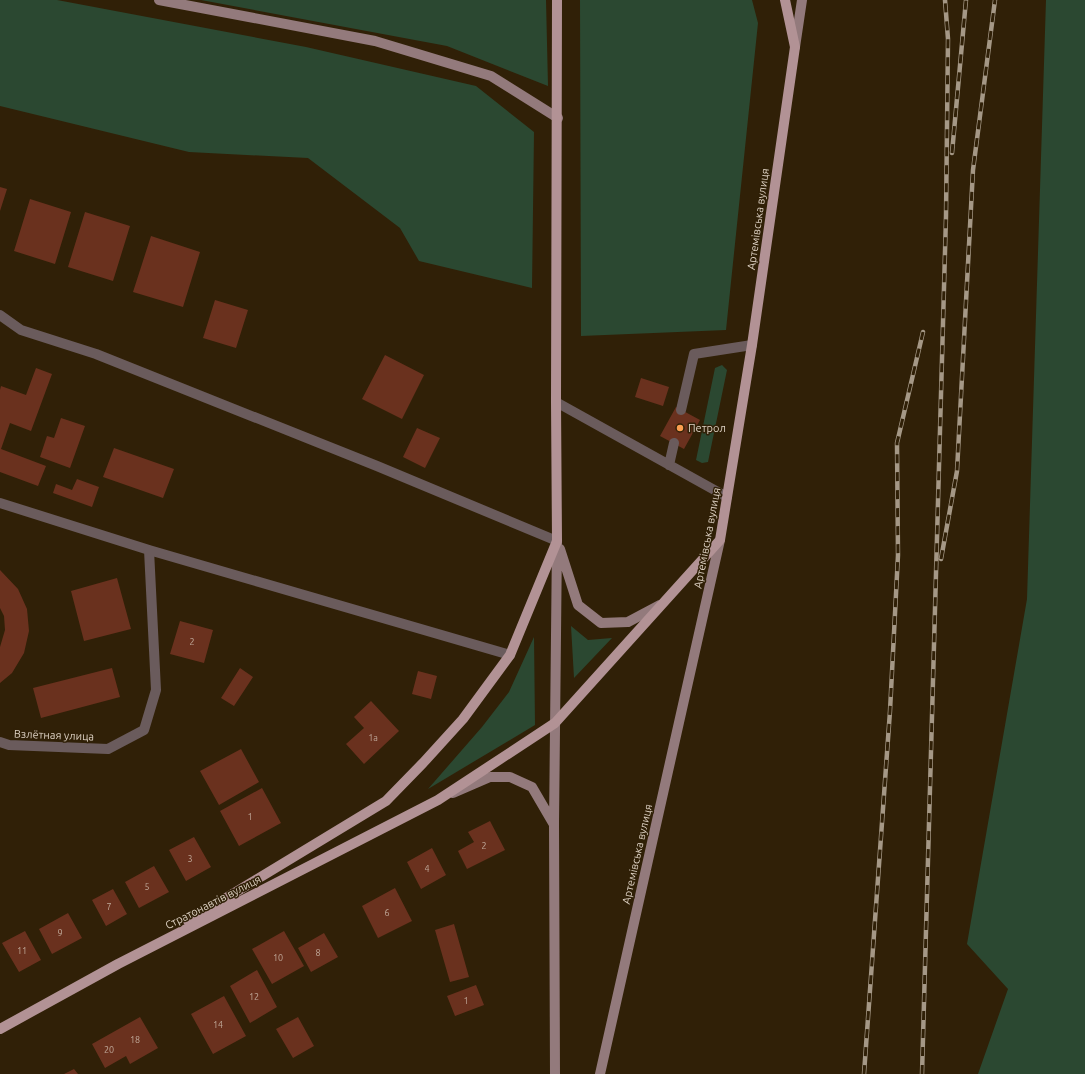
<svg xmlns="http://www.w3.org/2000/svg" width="1085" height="1074" font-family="Ubuntu,sans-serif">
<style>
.green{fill:#2b4831}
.building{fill:#6a311e}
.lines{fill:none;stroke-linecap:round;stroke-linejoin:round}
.lane{stroke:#6a5b5c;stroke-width:10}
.street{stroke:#6a5b5c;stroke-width:10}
.secondary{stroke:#937a7c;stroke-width:10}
.primary{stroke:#b29295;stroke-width:10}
.rail-casing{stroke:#a59886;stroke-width:4.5}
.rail{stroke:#302007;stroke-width:3;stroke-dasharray:9;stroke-linecap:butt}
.poi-dot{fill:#fb9e50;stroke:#302007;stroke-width:1.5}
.labels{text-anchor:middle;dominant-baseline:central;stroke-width:3;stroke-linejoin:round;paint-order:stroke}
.number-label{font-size:9px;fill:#c0a99a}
.street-label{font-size:11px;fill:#ddd1c3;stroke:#302007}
.poi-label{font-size:11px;fill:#ddd1c3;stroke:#302007;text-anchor:start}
</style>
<rect width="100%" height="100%" fill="#302007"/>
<path class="green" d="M0 0H57L306 47 476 86 534 132 532 288 419 261 400 228 308 158 189 152 0 106Z
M201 0H546L548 86 447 46Z
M580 0H752L758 23 726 330 581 336Z
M1046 0H1085V1074H978L1008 989 967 944 1027 599Z
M722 365 727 370 708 462 702 463 696 460 715 368Z
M571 626 588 640 612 638 574 678Z
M534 637 535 725 428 789 482 727 509 692Z"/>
<path class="building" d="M0 187 7 189 0 211Z
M30 199 71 212 55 264 14 251Z
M85 212 130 226 113 281 68 267Z
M151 236 200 252 183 307 133 292Z
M215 300 248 310 236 348 203 338Z
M385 355 424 375 402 419 362 399Z
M36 368 52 374 31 431 10 423 1 449 46 466 38 486 0 472V390L1 386 26 395Z
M641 378 669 387 663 406 635 397Z
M676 407 700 420 684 449 660 436Z
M61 418 85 426 70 468 40 457 47 436 54 438Z
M417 428 440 438 425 468 403 457Z
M114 448 174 469 163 498 103 477Z
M77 479 99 487 92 507 53 493 56 484 72 490Z
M0 570 18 589 27 609 29 631 24 653 12 673 0 683V647L5 630 4 616 0 608Z
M117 578 131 629 84 641 71 591Z
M180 621 213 630 204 663 170 654Z
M112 668 120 697 41 718 33 688Z
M240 668 253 677 234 706 221 698Z
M418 671 437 676 431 699 412 694Z
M371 701 399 731 364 764 346 744 364 728 354 717Z
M241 749 259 782 219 805 200 771Z
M262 788 281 823 239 846 220 811Z
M490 821 505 850 467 869 458 851 474 842 468 832Z
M194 837 211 867 186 881 169 850Z
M432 848 446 875 421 889 407 862Z
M154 866 169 892 139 908 125 882Z
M395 888 412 921 378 938 362 906Z
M113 889 127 914 106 926 92 900Z
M68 913 82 938 52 954 39 929Z
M454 924 469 977 450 982 435 930Z
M25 931 41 960 19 972 2 943Z
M284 931 304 966 272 984 252 949Z
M324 933 338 957 311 972 298 948Z
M257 970 277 1007 250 1023 230 986Z
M476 985 484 1005 455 1016 447 996Z
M224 996 246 1036 213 1054 191 1014Z
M140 1017 158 1048 130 1064 126 1056 105 1068 92 1044Z
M298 1017 314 1046 293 1058 276 1029Z
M74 1069 78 1074H64Z"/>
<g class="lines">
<path class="lane" d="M556 402 727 497
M681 410 694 354 752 345
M669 465 674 443
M0 503 149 550 510 655
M0 742 9 745 108 749 144 730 156 690 149 550"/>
<path class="street" d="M0 315 21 330 96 354 377 466 557 541"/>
<path class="secondary" d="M159 0 375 41 491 76 558 118
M795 47 802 0
M560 549 578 605 601 623 628 622 660 605
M453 793 490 777H510L532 787 553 823
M555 1074 554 824 557 541
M600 1074 720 540"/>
<path class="primary" d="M188 921 386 801 423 763 463 719 510 655 557 541 556 402 557 0
M0 1029 118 964 438 800 555 723 720 540 752 345 795 47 785 0"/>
<defs>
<path id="rail" d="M952 153 966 0
M941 559 957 471 973 170 995 0
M864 1074 890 711 898 555 897 443 923 332
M922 1074 946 216 948 39 945 0"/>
</defs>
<use href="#rail" class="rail-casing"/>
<use href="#rail" class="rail"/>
</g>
<circle class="poi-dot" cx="680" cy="428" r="4"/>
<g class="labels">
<g class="number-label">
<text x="192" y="642">2</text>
<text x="373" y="738">1а</text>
<text x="250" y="817">1</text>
<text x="484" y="846">2</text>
<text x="190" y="859">3</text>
<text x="427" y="869">4</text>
<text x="147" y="887">5</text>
<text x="109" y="907">7</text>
<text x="387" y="913">6</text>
<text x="60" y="933">9</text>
<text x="22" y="951">11</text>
<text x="318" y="953">8</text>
<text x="278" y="958">10</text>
<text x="254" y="997">12</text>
<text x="466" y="1001">1</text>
<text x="218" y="1025">14</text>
<text x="135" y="1040">18</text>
<text x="109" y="1050">20</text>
</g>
<g class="street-label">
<text transform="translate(758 219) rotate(-82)">Артемівська вулиця</text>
<text transform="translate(707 538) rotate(-79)">Артемівська вулиця</text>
<text transform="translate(54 735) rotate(2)">Взлётная улица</text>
<text transform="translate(637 854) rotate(-77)">Артемівська вулиця</text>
<text transform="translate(213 902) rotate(-27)">Стратонавтів вулиця</text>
</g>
<g class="poi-label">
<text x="688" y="428">Петрол</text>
</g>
</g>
</svg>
